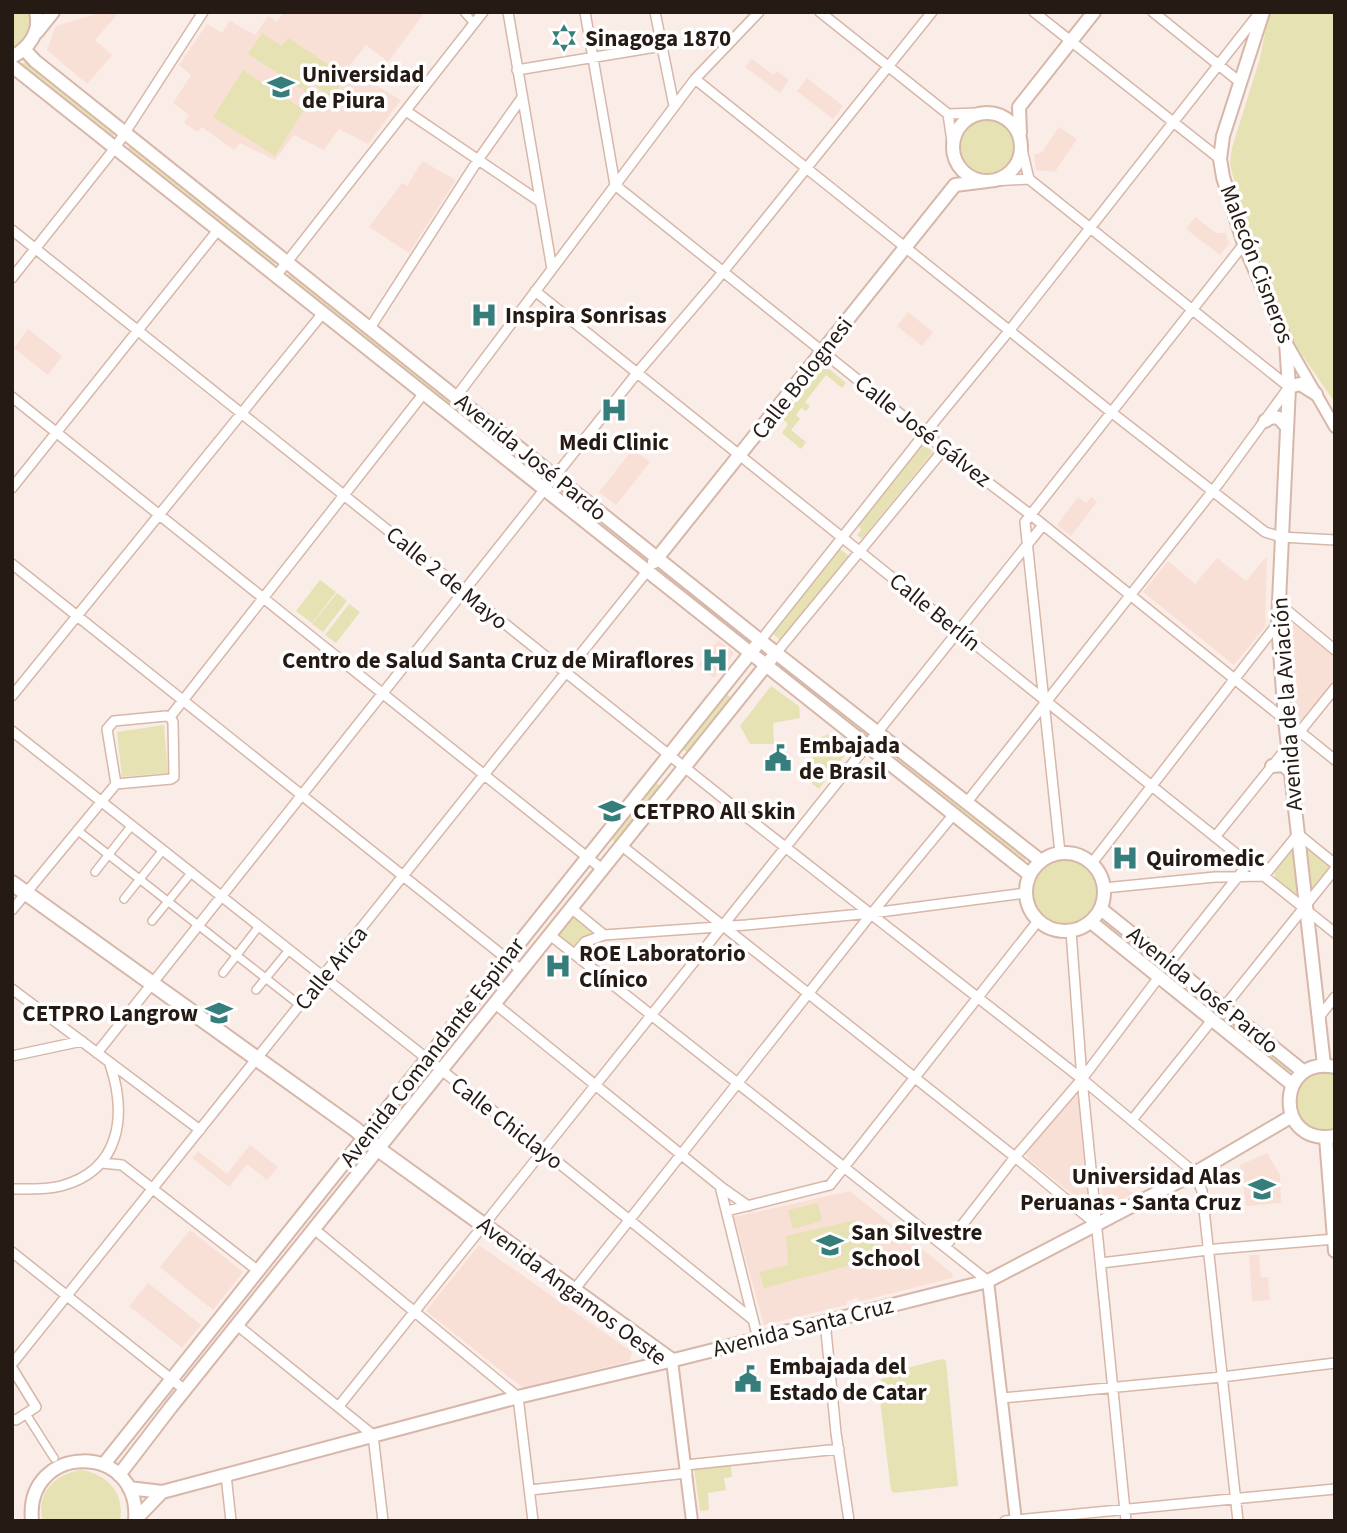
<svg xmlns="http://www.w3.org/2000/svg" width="1347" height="1533" font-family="'Source Sans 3',sans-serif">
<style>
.built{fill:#f9e0d6}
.green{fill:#e7e2b3}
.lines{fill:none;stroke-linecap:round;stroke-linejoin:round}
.pedestrian-casing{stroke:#d7b7a9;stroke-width:10}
.minor-casing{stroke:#d7b7a9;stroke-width:12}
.tertiary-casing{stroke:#d7b7a9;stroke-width:14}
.secondary-casing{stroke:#d7b7a9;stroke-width:16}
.primary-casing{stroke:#d7b7a9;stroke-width:18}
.pedestrian{stroke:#fff;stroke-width:7}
.minor{stroke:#fff;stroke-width:9}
.tertiary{stroke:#fff;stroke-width:10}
.secondary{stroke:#fff;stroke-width:12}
.primary{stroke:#fff;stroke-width:14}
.labels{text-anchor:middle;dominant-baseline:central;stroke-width:7;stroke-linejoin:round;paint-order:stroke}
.poi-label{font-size:23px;font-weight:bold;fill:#261a15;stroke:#fff;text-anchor:start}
.street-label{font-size:23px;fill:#261a15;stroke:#fff}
</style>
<rect width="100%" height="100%" fill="#faece7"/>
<path class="built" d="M103 12H113L117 15 95 40 112 55 87 84 47 50 56 26Z
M284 12H425L388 62 366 45 347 69 401 100 368 144 339 129 324 150 294 135 275 160 240 143 234 150 202 127 197 132 184 123 189 115 173 103 191 75 179 65 207 24 222 33 230 21 255 35 268 16 277 22Z
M752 59 774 75 777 71 789 80 780 93 745 67Z
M807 78 843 106 833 119 797 91Z
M1059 127 1077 139 1055 172 1036 170 1034 155 1042 152Z
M422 161 456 180 409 253 369 227 402 183 407 186Z
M1195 217 1216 233H1226L1229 243 1220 255 1186 229Z
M908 312 933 332 922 346 897 326Z
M28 329 62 356 48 375 14 348Z
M633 449 650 462 616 505 599 492Z
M1078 497 1086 503 1091 497 1097 502 1071 536 1057 525Z
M1267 556 1265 627 1234 665 1143 592 1168 561 1195 584 1217 558 1246 581Z
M1291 622 1335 657V681L1302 721 1297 719 1288 624Z
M718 640 733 652V655L714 678 698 665Z
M1072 1093 1078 1097 1088 1200 1085 1204 1028 1159 1026 1153Z
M250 1145 278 1167 267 1180 247 1164 229 1187 192 1158 198 1151 227 1174Z
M1267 1153 1280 1175 1281 1203 1246 1206 1240 1165Z
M1102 1171 1133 1193 1108 1208 1103 1203Z
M850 1191 953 1274 952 1278 861 1301 856 1298 848 1301 846 1305 764 1325 734 1217Z
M190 1230 243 1272 213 1310 160 1267Z
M479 1245 632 1352 630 1361 523 1388 426 1311Z
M1249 1255H1259L1261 1277H1268L1270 1300 1252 1301Z
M148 1283 201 1325 182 1348 129 1306Z"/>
<path class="green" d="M12 12H28C34 27 25 41 12 49Z
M1269 12H1335V403L1294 343 1249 230 1232 173 1230 163 1232 148 1260 58Z
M262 33 282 46 288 38 346 76 332 97 312 84 306 92 248 54Z
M26 62 114 132V137L108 140 19 67 20 64Z
M243 70 304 110 275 156 213 117Z
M956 147a31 31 0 1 1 62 0a31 31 0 1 1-62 0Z
M133 143 276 262 273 267 125 150Z
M292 271 547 475 546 481 543 483 286 277Z
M822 369H829L846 383 842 388 826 375 805 402 810 406 806 411 801 408 796 415 800 419 791 430 806 442 801 449 782 433 788 424 782 419Z
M924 444 933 452 862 539 857 535 861 530 858 524Z
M840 549 850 557 781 641 772 633Z
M320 580 336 592 312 623 296 611Z
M337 593 347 601 323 632 312 624Z
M349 604 360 612 336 643 325 635Z
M785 666 1027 857 1022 864 779 672Z
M771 686 799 706 800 718 773 723 774 744H750L740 726Z
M725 693 733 699 689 754 681 748Z
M164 725 168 773 122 777 117 732Z
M829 734 849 750 819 789 812 784 813 740Z
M654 781 662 787 617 844 610 837Z
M1291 849 1297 851 1301 893 1297 895 1275 879V868Z
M1310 849 1330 867 1312 893 1309 892 1306 850Z
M1029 892a36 36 0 1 1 72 0a36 36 0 1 1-72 0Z
M576 915 594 929 576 952 559 939 558 932 572 916Z
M1105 920 1292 1069 1285 1078 1099 930Z
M1326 1069 1335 1070V1131C1308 1132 1302 1126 1293 1101L1304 1076Z
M818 1203 822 1221 793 1229 788 1210Z
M855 1220 884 1250 870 1260 764 1288 759 1272 788 1265 786 1236Z
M942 1359 946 1361 958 1486 894 1493 891 1490 878 1384 887 1373Z
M731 1465 732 1477 724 1478 726 1490 708 1493 709 1510 700 1511 694 1469Z
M82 1470C108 1475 125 1493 120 1521H43C35 1493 56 1473 82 1470Z"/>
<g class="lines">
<defs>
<path id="pedestrian" d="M464 12 471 20
M77 830 301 1006
M95 872 132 825
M124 899 163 850
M152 921 192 872
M223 973 259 926
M256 990 289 950
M26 1414 54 1458"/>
<path id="minor" d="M508 12 552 269
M585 12 615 185 944 449 1031 515 1335 760
M655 12 674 106
M820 12 948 114 978 113
M1034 12 1220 159
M1153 12 1241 83
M517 70 662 46
M695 79 1111 412 1265 532 1281 537 1335 540
M406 111 539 201
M948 114 953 148
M993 181 1029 179
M12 230 748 818 1082 1079 1195 1173 1202 1191 1238 1521
M276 276 483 12
M12 278 115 148 203 12
M535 291 1335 933
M370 328 478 160 521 99
M12 397 602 869
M456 397 695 79 759 12
M12 488 218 230
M12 564 521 970
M1277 602 1335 650
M761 640 925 433 1009 331 1260 12
M776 653 944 449
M12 696 323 313
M170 717 424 393
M12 731 544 1151 752 1319
M116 784 107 729 114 721 166 716 170 717
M116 784 171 779 174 777 173 722 170 717
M967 802 1219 483 1289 387 1029 179 1021 145
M1215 837 1335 688
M622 846 1015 1157 1097 1225
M1060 853 1025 522 1244 244
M1092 863 1278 623
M1104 888 1215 877 1264 876 1298 834 1335 864
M571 908 604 935
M12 910 116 784
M1071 931 1082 1079 1126 1521
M550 935 988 1281
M575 954 585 942 604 935 746 925 872 913 1026 893
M1169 963 1248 864
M12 989 200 1130
M494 1003 720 1186 758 1339
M1224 1007 1335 869
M1319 1017 1335 997
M97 1053 637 373 714 283 932 12
M12 1056 82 1041
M1132 1120 1212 1020
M102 1163 122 1165 257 1270
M721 1187 748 1206
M12 1189C28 1189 45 1190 61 1186 121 1170 127 1115 110 1064
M727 1211 830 1185 1038 921
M314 1229 518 1397 533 1521
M945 1247 1015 1157 1082 1079 1159 977
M12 1252 185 1390
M1101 1263 1216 1249 1335 1239
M574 1290 872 913 954 814
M825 1321 836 1433 849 1521
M237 1325 373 1435 383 1521
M12 1364 648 570
M12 1368 36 1407 16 1420 12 1419
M1002 1398 1222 1377 1335 1363
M339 1406 1043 525
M686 1465 839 1449
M226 1475 231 1521
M530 1490 687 1473
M1005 1521 1335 1489"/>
<path id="tertiary" d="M1286 342 1335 427
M988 1281 1016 1521
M672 1361 692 1521"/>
<path id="secondary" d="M1263 12 1223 136 1220 159 1223 177 1244 244 1286 342 1289 387 1278 623 1285 720 1324 1065
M37 32 53 12
M24 49 35 61 776 653 1041 861
M12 57C29 48 41 32 36 12
M12 66 1030 875
M953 147a34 34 0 1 1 68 0a34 34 0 1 1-68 0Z
M1020 133 1019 107 1094 12
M1289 387 1300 384 1316 394
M1265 421 1272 417 1279 418 1287 427
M654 562 951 190 955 185 987 181
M1272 766 1283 765 1291 772
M1026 892a39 39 0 1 1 78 0a39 39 0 1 1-78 0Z
M1101 909 1304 1072
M1091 922 1293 1085
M1335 1067C1275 1054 1274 1148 1335 1136
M1326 1138 1335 1251
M104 1464 756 646
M119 1475 171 1407 771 659
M129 1488 162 1492 518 1397 682 1358 988 1281 1195 1173 1292 1116
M135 1520 162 1492
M32 1521C24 1442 142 1441 135 1521"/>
<path id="primary" d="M12 883 355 1129 378 1149 672 1361"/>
</defs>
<use href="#pedestrian" class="pedestrian-casing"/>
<use href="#minor" class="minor-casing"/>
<use href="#tertiary" class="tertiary-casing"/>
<use href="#secondary" class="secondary-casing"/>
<use href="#primary" class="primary-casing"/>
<use href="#pedestrian" class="pedestrian"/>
<use href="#minor" class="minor"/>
<use href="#tertiary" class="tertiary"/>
<use href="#secondary" class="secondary"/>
<use href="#primary" class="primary"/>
</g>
<defs>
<symbol id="synagogue-bare" viewBox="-9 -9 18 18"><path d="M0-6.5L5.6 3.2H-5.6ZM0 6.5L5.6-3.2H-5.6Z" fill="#367e7b" stroke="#fff" stroke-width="2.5" paint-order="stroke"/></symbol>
<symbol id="university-bare" viewBox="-9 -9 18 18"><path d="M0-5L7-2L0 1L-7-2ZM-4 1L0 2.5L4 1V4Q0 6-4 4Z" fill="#367e7b" stroke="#fff" stroke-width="2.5" paint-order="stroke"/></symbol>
<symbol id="hospital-bare" viewBox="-9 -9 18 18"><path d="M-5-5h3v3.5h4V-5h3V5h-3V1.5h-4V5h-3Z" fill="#367e7b" stroke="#fff" stroke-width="2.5" paint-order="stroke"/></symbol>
<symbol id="civic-bare" viewBox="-9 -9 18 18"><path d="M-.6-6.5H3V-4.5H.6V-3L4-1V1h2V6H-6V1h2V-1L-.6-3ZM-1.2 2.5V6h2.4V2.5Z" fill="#367e7b" stroke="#fff" stroke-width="2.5" paint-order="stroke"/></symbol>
<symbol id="school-bare" viewBox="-9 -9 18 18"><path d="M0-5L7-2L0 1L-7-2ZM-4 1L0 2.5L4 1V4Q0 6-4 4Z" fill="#367e7b" stroke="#fff" stroke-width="2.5" paint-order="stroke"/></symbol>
</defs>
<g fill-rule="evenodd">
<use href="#synagogue-bare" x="545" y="19" width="38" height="38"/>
<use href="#university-bare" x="262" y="68" width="38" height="38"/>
<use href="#hospital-bare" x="465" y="296" width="38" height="38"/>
<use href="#hospital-bare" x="595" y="391" width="38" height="38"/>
<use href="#hospital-bare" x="696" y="641" width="38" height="38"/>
<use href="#civic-bare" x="759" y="739" width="38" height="38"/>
<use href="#university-bare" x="593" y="792" width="38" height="38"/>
<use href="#hospital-bare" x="1106" y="839" width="38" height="38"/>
<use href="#hospital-bare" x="539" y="947" width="38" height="38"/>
<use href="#university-bare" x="200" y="994" width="38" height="38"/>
<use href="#university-bare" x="1243" y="1170" width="38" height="38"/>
<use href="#school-bare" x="811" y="1226" width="38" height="38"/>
<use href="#civic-bare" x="729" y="1360" width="38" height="38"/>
</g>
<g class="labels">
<g class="poi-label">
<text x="585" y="38">Sinagoga 1870</text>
<text x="302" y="74">Universidad<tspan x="302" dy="26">de Piura</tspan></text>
<text x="505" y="315">Inspira Sonrisas</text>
<text x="614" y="442" text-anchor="middle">Medi Clinic</text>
<text x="694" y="660" text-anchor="end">Centro de Salud Santa Cruz de Miraflores</text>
<text x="799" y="745">Embajada<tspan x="799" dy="26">de Brasil</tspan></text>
<text x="633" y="811">CETPRO All Skin</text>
<text x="1146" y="858">Quiromedic</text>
<text x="579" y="953">ROE Laboratorio<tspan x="579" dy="26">Clínico</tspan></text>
<text x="198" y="1013" text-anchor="end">CETPRO Langrow</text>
<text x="1241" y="1176" text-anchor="end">Universidad Alas<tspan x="1241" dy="26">Peruanas - Santa Cruz</tspan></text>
<text x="851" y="1232">San Silvestre<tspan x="851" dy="26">School</tspan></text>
<text x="769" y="1366">Embajada del<tspan x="769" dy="26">Estado de Catar</tspan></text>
</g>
<g class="street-label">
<text transform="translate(1257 264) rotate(69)">Malecón Cisneros</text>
<text transform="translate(802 378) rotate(-52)">Calle Bolognesi</text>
<text transform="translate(923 431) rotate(38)">Calle José Gálvez</text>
<text transform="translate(531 457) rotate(39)">Avenida José Pardo</text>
<text transform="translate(447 578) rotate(39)">Calle 2 de Mayo</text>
<text transform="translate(935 612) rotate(39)">Calle Berlín</text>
<text transform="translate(1287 704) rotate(-94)">Avenida de la Aviación</text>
<text transform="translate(331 968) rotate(-51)">Calle Arica</text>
<text transform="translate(1203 990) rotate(39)">Avenida José Pardo</text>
<text transform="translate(432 1052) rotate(-52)">Avenida Comandante Espinar</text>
<text transform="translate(507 1123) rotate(38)">Calle Chiclayo</text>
<text transform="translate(572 1291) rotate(37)">Avenida Angamos Oeste</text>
<text transform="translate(803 1327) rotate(-14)">Avenida Santa Cruz</text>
</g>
</g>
<rect width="1347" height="1533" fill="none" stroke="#261a15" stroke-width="28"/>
</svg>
